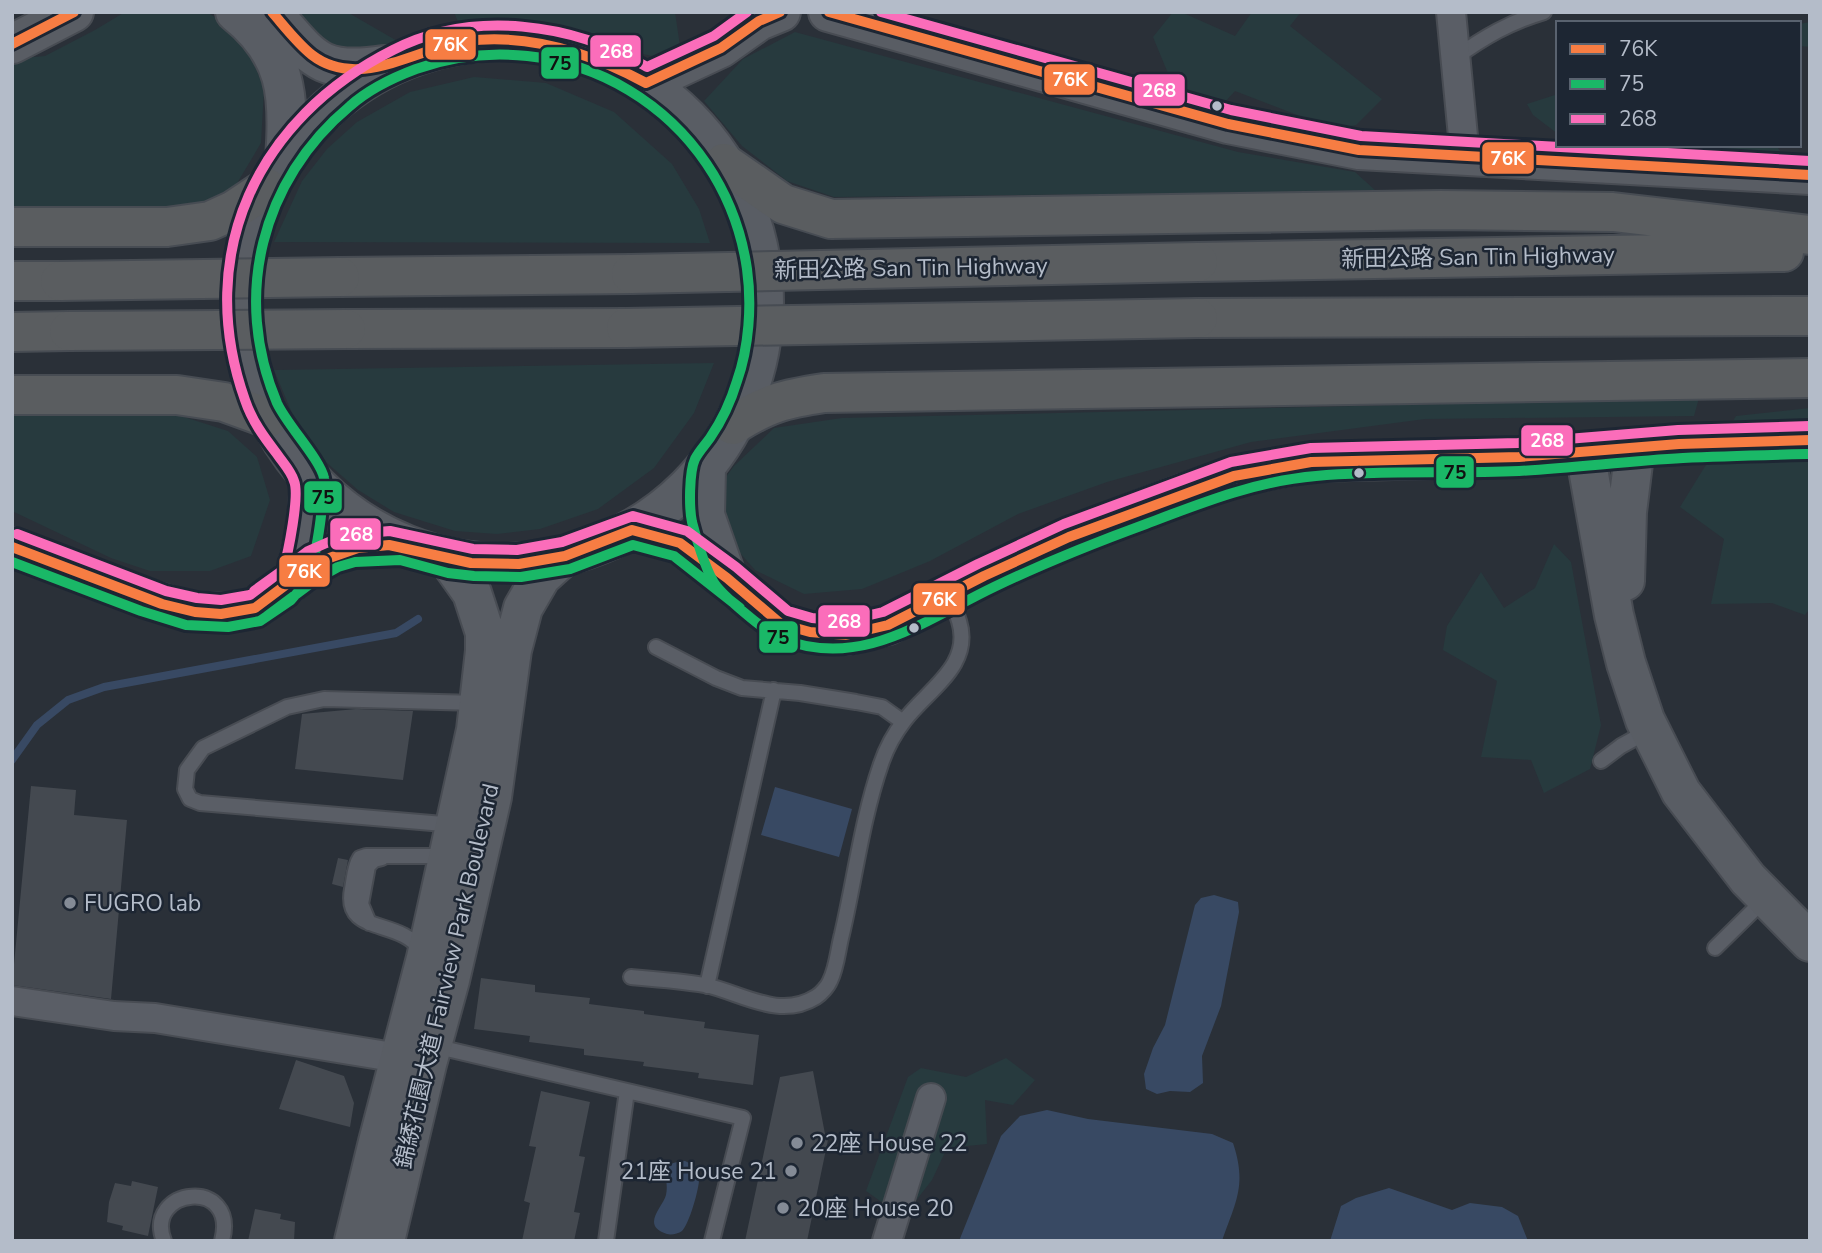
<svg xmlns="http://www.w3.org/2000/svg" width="1822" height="1253" font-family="'Nunito Sans','Noto Sans TC',sans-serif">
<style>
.green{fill:#273a3e}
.water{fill:#384963}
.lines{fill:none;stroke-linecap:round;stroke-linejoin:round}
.stream{stroke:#384963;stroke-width:8}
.building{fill:#444950}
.lane-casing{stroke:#484c53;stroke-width:18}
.street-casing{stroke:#484c53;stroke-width:32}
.secondary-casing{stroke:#484c53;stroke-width:42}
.highway-casing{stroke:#474c53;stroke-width:42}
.lane{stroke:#5a5e66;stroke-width:14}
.street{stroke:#5a5e66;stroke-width:28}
.secondary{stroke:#595d64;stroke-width:38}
.highway{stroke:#5a5d60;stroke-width:38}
.highway-bridge-casing{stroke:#474c53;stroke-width:42;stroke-linecap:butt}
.highway-bridge{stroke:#5a5d60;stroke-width:38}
.bus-1-casing{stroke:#1d2633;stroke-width:16}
.bus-2-casing{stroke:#1d2633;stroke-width:16}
.bus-3-casing{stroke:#1d2633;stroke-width:16}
.bus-1{stroke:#f77d43;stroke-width:10}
.bus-2{stroke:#1ab867;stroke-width:10}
.bus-3{stroke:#fb6dba;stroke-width:10}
.bus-dot{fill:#b4bcc9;stroke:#1d2633;stroke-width:2.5}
.poi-dot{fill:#848b96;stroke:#1d2633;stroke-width:2.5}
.labels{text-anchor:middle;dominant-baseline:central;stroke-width:5;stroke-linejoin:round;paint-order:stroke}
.street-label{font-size:23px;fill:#b4bcc9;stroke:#1d2633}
.poi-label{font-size:23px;fill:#b4bcc9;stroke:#1d2633;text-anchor:start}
.line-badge{stroke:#1d2633;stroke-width:2.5}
.badge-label{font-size:19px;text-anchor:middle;font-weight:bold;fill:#fff}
.pale-badge-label{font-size:19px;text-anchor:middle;font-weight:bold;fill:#111}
</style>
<rect width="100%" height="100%" fill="#2a3038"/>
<path class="green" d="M125 12H207L244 37 264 89 261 143 236 185 206 204 164 209H12V59L45 56 95 30Z
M282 12H347L399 42 340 71Z
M454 12H675L681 53 652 56 560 35 460 27Z
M1173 12H1181L1235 36 1252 12H1301L1290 26 1382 99 1356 125 1334 129 1235 91 1224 103 1177 95 1153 37Z
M1810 22V47L1799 46V24Z
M795 32 1238 152 1355 172 1376 191 834 197 787 181 742 146 704 101 743 59Z
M474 77 546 83 614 112 672 164 699 209 710 243 274 242 302 181 327 149 357 122 410 92Z
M1558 94V134L1533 115 1527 104Z
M1723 145H1776L1780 151 1723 153Z
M714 363 694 413 654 468 598 509 540 529 497 534 455 531 394 512 358 490 326 462 292 413 274 370Z
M1699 398 1694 416 1425 419 1251 442 1107 482 1018 514 930 561 862 589 804 594 755 570 723 534 717 489 734 466 774 428 842 418Z
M1810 408V608L1805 615 1772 603 1711 604 1724 539 1680 507 1736 416Z
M12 411H115L181 416 228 431 257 457 270 500 251 556 210 571H150L111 558 12 511Z
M1554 544 1571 562 1601 725 1590 769 1544 793 1531 760 1481 757 1497 681 1443 650 1447 626 1481 572 1504 608 1535 588Z
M1006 1058 1035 1080 1013 1105 985 1100 987 1144 947 1148 932 1180 903 1217 866 1191 908 1077 921 1068 966 1077Z"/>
<path class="water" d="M775 787 852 809 839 857 761 835Z
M1214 895 1238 902 1239 912 1221 1006 1202 1056 1203 1083 1190 1092 1170 1091 1157 1094 1146 1089 1144 1074 1153 1048 1165 1025 1195 905 1201 898Z
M1047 1110 1088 1119 1212 1134 1233 1143C1247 1185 1236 1201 1222 1241H959L1001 1136 1020 1116Z
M685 1161C692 1164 698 1167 699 1175 701 1184 689 1225 682 1231 678 1234 671 1235 667 1234 640 1226 663 1207 666 1195 670 1177 655 1163 685 1161Z
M1389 1188 1452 1210 1470 1203 1502 1207 1518 1216 1528 1241H1330L1341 1206 1356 1198Z"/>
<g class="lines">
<path class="stream" d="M12 760 37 725 68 700 104 687 396 633 418 619"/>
</g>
<path class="building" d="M356 709 413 711 403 780 295 769 302 714Z
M31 786 76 790 74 815 127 820 111 999 12 985Z
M338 858 348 860 343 887 332 884Z
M481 978 535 985V992L590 998 589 1004 644 1011V1014L705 1022 704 1028 759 1035 753 1085 698 1078 699 1073 643 1066 644 1062 584 1055V1049L529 1042 530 1036 474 1029Z
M296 1060 344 1076 354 1103 350 1127 279 1109Z
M813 1071 825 1134 829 1135 807 1241H745L780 1077Z
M541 1091 590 1102 579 1156 585 1157 574 1212 580 1213 574 1241H522L530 1203 524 1201 536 1147 529 1146Z
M132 1181 158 1187 148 1236 122 1230 123 1226 107 1222 109 1202 115 1183 131 1186Z
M255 1209 281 1214 280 1219 295 1222 294 1241H248Z"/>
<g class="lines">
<defs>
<path id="lane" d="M1455 58C1484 37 1510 22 1544 12
M656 647 716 678 742 688 800 693 856 702 882 707 903 722
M1601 761 1621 746 1650 730
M455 825 200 803 190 799 185 789 187 770 203 748 287 707 324 699 478 703
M369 923 361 904 368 866 374 860 382 858
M1715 948 1766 898
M422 951C399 917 343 936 352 889 354 879 354 867 360 858L366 856H433L446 851
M631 977C655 979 681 981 705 985 742 993 779 1020 816 997 821 994 828 986 830 981 837 967 838 949 842 934 855 878 862 819 881 764 886 749 894 734 904 721 927 690 973 666 959 621 956 612 954 604 948 597
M707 986 774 690
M434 1046 743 1118 712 1241
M164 1241C143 1188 239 1176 222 1241
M606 1241 627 1091"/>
<path id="street" d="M1451 12 1465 157
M12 1001 114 1016 155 1018 417 1061
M887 1241 931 1098"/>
<path id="secondary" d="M235 12C287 53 290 96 285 158
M272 12C313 58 318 75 384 65
M828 12 1228 124 1359 150 1810 175
M242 302a261 261 0 1 1 522 0a261 261 0 1 1-522 0Z
M12 44 74 12
M646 83 721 48 759 21 781 12
M1585 452 1614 615 1626 663 1645 720 1681 792 1748 879 1810 942
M706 468 705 515 727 578
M632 530 680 543 727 578 781 624 810 632 846 635 888 625 984 576 1069 537 1185 493 1234 476 1311 462 1519 457 1679 444 1810 440
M12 547 146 598 187 611 227 613 255 608 282 589 315 562 345 550 382 545 407 547
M296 575 307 525 310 479
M1625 581 1627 512 1635 447
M354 1241 378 1142 426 958 476 730 485 651V633L472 593 448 559
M385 1241 427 1064 450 980 492 797 512 650 523 608 541 577 562 558"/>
<path id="highway" d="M724 163 783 204 831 219 1441 210 1613 212 1810 235
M12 227H167L210 221 234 210 267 188
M1198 262 1784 252
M340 277 631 274
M12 281H60
M1198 318 1810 316
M346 329 626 328
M12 332 69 331
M12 395H177L224 402 268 418
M733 425C768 403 784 399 824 393L1810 378"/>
</defs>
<use href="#lane" class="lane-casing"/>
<use href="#street" class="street-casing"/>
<use href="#secondary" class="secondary-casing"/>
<use href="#highway" class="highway-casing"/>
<use href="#lane" class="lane"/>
<use href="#street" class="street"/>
<use href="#secondary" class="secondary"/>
<use href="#highway" class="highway"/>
<defs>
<path id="highway-bridge" d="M631 274 1198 262
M60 281 340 277
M626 328 1198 318
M69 331 346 329"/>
</defs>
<use href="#highway-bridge" class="highway-bridge-casing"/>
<use href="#highway-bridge" class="highway-bridge"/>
<defs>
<path id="bus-1" d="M272 12C285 27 297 43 312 55 359 91 417 48 466 41 530 33 591 53 646 83
M829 12 1228 124 1359 150 1810 175
M12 44 74 12
M646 83 721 48 759 21 780 12
M12 547 162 604 195 612 221 614 255 608 315 563 358 548 389 545 471 563 519 564 565 556 632 530 680 543 727 578 781 624 810 632 846 635 888 625 984 576 1069 537 1234 476 1311 462 1519 457 1679 444 1810 440"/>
<path id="bus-2" d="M12 562 141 611 186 625 228 627 260 621 291 600 310 578C315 553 321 529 322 503 323 495 326 486 324 478 320 459 287 425 277 403 232 297 261 180 350 106 369 89 392 78 416 69 565 17 724 111 747 269 752 305 749 347 737 381 731 401 721 422 710 438 705 445 699 451 695 459 689 472 689 508 692 522 696 538 705 567 713 581 720 594 767 633 780 638 860 671 925 620 994 587 1044 563 1094 543 1146 524 1201 503 1256 481 1316 476 1383 470 1451 474 1519 471 1574 468 1628 461 1683 458 1725 456 1768 455 1810 454
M267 616 318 578 338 567 355 562 400 560 448 573 474 576 521 577 570 569 633 545 674 556 740 608"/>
<path id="bus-3" d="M881 12 1231 110 1361 136 1810 161
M17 534 166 591 197 598 221 600 250 595 308 551 331 541 355 534 390 531 473 549 517 550 562 542 633 516 687 531 736 567 788 611 812 618 845 621 883 612 978 564 1064 524 1231 462 1311 448 1518 443 1678 430 1810 426
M254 591 283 570C288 554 300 495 294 481 291 471 283 463 277 454 264 437 252 421 245 400 193 253 258 118 393 50 473 9 573 23 647 67L714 36 747 12"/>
</defs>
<use href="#bus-1" class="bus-1-casing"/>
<use href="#bus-2" class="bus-2-casing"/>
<use href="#bus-3" class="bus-3-casing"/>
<use href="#bus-1" class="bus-1"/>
<use href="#bus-2" class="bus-2"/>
<use href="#bus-3" class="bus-3"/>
</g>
<g class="bus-dot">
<circle cx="1217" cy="106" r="6"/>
<circle cx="1359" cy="473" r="6"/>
<circle cx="914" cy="628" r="6"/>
</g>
<g class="poi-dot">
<circle cx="70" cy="903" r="7"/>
<circle cx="797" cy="1143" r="7"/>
<circle cx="791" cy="1171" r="7"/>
<circle cx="783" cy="1208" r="7"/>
</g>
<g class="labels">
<g class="street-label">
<text transform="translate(1478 257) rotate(-1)">新田公路 San Tin Highway</text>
<text transform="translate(911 268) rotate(-1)">新田公路 San Tin Highway</text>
<text transform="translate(447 976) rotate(-77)">錦綉花園大道 Fairview Park Boulevard</text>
</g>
<g class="poi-label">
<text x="84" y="903">FUGRO lab</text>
<text x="811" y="1143">22座 House 22</text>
<text x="777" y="1171" text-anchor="end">21座 House 21</text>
<text x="797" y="1208">20座 House 20</text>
</g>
</g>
<g class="line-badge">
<rect x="424" y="28" width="53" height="33" rx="7" fill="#f77d43"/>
<rect x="589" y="34" width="53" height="34" rx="7" fill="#fb6dba"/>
<rect x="540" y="46" width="40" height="34" rx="7" fill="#1ab867"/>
<rect x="1043" y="63" width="53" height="33" rx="7" fill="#f77d43"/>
<rect x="1133" y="73" width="53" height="34" rx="7" fill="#fb6dba"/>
<rect x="1481" y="141" width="54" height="34" rx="7" fill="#f77d43"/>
<rect x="1520" y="424" width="54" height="33" rx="7" fill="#fb6dba"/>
<rect x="1435" y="455" width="40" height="34" rx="7" fill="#1ab867"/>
<rect x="303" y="480" width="40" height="34" rx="7" fill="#1ab867"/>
<rect x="329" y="517" width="53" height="34" rx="7" fill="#fb6dba"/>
<rect x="278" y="554" width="53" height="34" rx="7" fill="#f77d43"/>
<rect x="912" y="582" width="54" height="34" rx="7" fill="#f77d43"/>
<rect x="817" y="604" width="54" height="34" rx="7" fill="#fb6dba"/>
<rect x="758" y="620" width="41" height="34" rx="7" fill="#1ab867"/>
</g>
<g class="badge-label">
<text x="450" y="51">76K</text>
<text x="616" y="58">268</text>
<text x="1070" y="86">76K</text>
<text x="1159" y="97">268</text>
<text x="1508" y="165">76K</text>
<text x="1547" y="447">268</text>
<text x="356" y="541">268</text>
<text x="304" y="578">76K</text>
<text x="939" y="606">76K</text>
<text x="844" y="628">268</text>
</g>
<g class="pale-badge-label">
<text x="560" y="70">75</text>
<text x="1455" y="479">75</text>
<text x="323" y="504">75</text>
<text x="778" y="644">75</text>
</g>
<rect width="1822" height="1253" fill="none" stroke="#b4bcc9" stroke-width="28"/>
<rect x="1556" y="21" width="245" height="126" fill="#1d2633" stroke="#59626f" stroke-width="2"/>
<rect x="1570" y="44" width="35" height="10" fill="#f77d43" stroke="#59626f" stroke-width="2"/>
<text x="1619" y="56" font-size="21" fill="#b4bcc9">76K</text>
<rect x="1570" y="79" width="35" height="10" fill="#1ab867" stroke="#59626f" stroke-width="2"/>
<text x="1619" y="91" font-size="21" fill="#b4bcc9">75</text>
<rect x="1570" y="114" width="35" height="10" fill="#fb6dba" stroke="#59626f" stroke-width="2"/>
<text x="1619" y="126" font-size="21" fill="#b4bcc9">268</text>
</svg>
